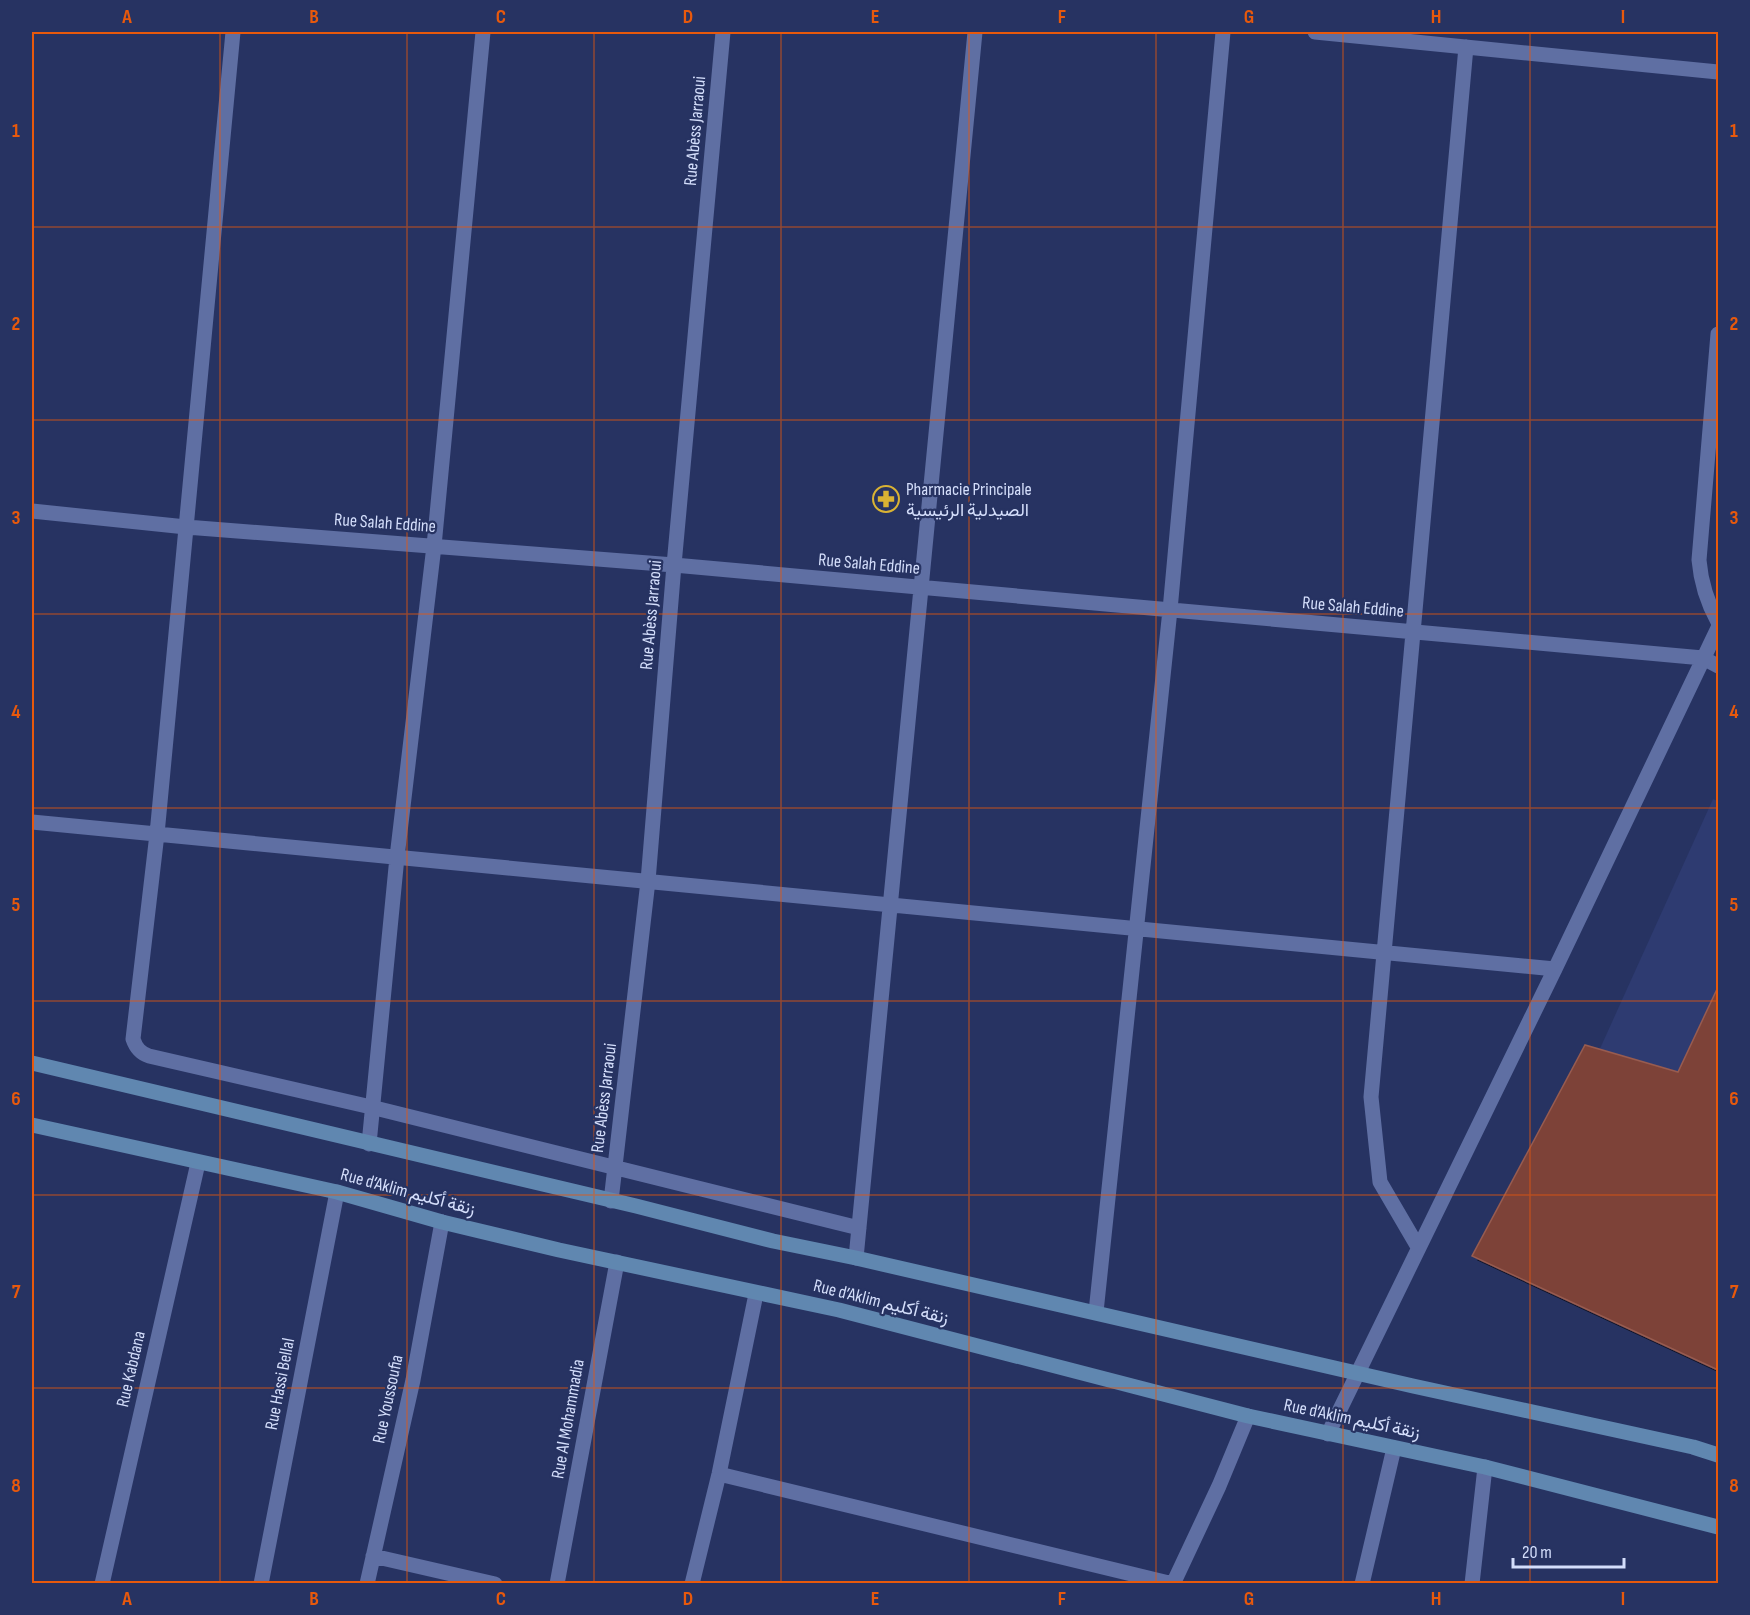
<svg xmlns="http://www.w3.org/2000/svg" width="1750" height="1615" font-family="'Sofia Sans Condensed',Vazirmatn,sans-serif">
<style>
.built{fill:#2e3b71}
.building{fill:#7d4338;stroke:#985b50;stroke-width:1.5;filter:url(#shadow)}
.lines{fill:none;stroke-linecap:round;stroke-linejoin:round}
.lane{stroke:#5f6fa3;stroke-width:15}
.street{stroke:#5f6fa3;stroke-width:15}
.secondary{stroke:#6087b0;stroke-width:15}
.grid{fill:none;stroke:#e8590c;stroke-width:1.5;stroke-opacity:0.55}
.labels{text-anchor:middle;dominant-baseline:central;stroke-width:4.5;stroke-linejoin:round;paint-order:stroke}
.street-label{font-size:18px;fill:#d4defb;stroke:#273362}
.poi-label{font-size:18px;fill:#d4defb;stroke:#273362;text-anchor:start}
.neatline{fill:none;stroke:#e8590c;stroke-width:2}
.grid-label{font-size:20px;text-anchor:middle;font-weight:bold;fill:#e8590c}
</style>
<defs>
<filter id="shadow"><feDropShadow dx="6" dy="4" stdDeviation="0" flood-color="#0009"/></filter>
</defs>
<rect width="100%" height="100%" fill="#273362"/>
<path class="built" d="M1713 799 1718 801V1342L1512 1243Z"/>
<path class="building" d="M1718 987V1370L1472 1256 1585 1045 1678 1072Z"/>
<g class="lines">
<path class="lane" d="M1703 658 1718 666"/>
<path class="street" d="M233 32 157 834 133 1039C136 1048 140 1053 149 1056L371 1107 859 1228
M1315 32 1718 72
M1718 334 1699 560C1701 584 1707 602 1718 622
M32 511 186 527 674 565 1703 658
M32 822 1555 969
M369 1144 397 857 434 546 483 32
M611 1201 648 881 674 565 723 32
M1418 1247 1380 1182 1371 1097 1466 47
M856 1258 975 32
M1096 1312 1170 610 1223 32
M1328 1434 1555 969 1718 628
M719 1474 1173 1584
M373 1556 495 1584
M102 1584 198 1163
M261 1584 337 1192
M367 1584 413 1380 442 1222
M557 1584 617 1262
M692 1584 719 1474 756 1294
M1173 1584 1219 1486 1248 1416
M1362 1584 1394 1448
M1472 1584 1485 1467"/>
<path class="secondary" d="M32 1063 636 1206 773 1241 856 1258 1413 1386 1693 1447 1718 1455
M32 1125 337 1192 442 1222 559 1250 839 1310 1248 1416 1485 1467 1718 1527"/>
</g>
<path class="grid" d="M220 32V1584M407 32V1584M594 32V1584M781 32V1584M969 32V1584M1156 32V1584M1343 32V1584M1530 32V1584M32 227H1718M32 420H1718M32 614H1718M32 808H1718M32 1001H1718M32 1195H1718M32 1388H1718"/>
<defs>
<symbol id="pharmacy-ring" viewBox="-11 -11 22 22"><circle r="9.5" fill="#273362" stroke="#dab333" stroke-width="1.5"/><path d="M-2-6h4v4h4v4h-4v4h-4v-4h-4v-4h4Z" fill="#dab333"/></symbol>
</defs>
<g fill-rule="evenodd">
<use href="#pharmacy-ring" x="871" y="484" width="30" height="30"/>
</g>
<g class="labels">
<g class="street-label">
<text transform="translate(695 131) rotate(-85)">Rue Abèss Jarraoui</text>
<text transform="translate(385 523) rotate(4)">Rue Salah Eddine</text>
<text transform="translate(869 564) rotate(5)">Rue Salah Eddine</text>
<text transform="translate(1353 607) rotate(5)">Rue Salah Eddine</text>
<text transform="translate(651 615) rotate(-85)">Rue Abèss Jarraoui</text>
<text transform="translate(604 1098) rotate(-83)">Rue Abèss Jarraoui</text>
<text transform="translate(408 1192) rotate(15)">Rue d’Aklim زنقة أكليم</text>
<text transform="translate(881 1302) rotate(14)">Rue d’Aklim زنقة أكليم</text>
<text transform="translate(131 1369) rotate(-77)">Rue Kabdana</text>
<text transform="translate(280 1384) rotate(-79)">Rue Hassi Bellal</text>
<text transform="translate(388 1399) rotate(-78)">Rue Youssoufia</text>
<text transform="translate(568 1419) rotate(-80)">Rue Al Mohammadia</text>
<text transform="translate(1352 1419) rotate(12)">Rue d’Aklim زنقة أكليم</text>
</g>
<g class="poi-label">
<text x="906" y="489">Pharmacie Principale<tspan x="906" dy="21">الصيدلية الرئيسية</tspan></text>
</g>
</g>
<rect width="1750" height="1615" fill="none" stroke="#273362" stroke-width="66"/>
<path d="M1513 1558v9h111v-9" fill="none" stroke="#d4defb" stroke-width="3"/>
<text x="1522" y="1558" font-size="18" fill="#d4defb" stroke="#273362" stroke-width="4.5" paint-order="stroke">20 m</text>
<rect x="33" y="33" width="1684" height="1549" class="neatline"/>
<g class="grid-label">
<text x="127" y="23">A</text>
<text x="314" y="23">B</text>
<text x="501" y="23">C</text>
<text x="688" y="23">D</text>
<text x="875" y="23">E</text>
<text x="1062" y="23">F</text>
<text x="1249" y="23">G</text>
<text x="1436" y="23">H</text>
<text x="1623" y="23">I</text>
<text x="16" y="137">1</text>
<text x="1734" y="137">1</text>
<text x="16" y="330">2</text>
<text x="1734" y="330">2</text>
<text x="16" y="524">3</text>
<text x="1734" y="524">3</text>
<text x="16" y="718">4</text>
<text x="1734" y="718">4</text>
<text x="16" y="911">5</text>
<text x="1734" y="911">5</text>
<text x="16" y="1105">6</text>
<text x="1734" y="1105">6</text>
<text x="16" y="1298">7</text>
<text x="1734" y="1298">7</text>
<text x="16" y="1492">8</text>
<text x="1734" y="1492">8</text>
<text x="127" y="1605">A</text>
<text x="314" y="1605">B</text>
<text x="501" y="1605">C</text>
<text x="688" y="1605">D</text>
<text x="875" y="1605">E</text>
<text x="1062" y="1605">F</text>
<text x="1249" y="1605">G</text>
<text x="1436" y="1605">H</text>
<text x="1623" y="1605">I</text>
</g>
</svg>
